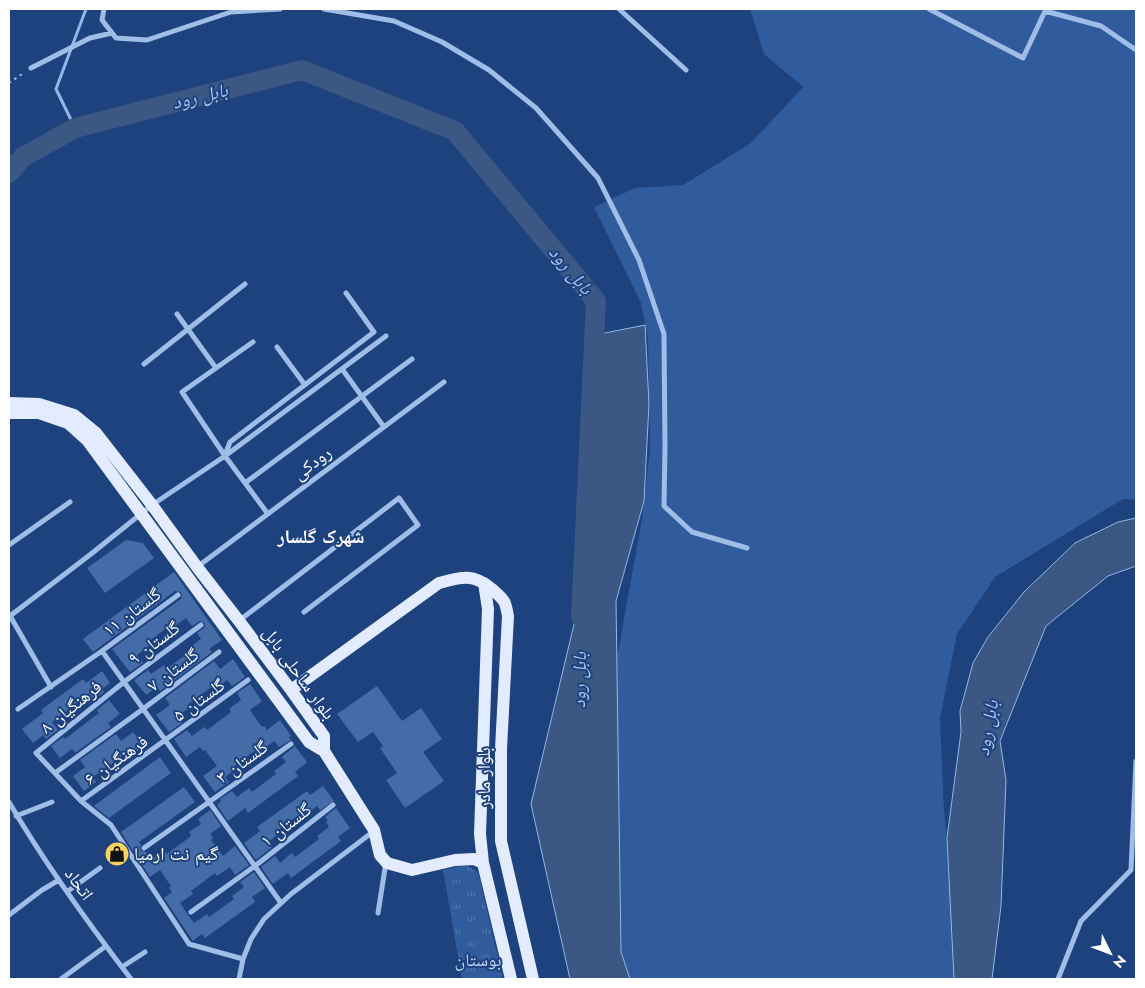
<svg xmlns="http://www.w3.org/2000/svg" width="1145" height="988" font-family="Jost,'Noto Naskh Arabic',sans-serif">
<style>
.park{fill:url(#park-tufts)}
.garden{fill:#305b9c}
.water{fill:#3b5783;stroke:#94b7ea}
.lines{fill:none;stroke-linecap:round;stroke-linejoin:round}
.stream{stroke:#94b7ea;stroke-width:3}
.river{stroke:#3b5783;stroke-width:20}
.building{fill:#466ca8}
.path{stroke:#a0bde8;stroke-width:2;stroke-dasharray:2.5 4;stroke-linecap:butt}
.street{stroke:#a0bde8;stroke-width:5}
.primary{stroke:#e3ecfe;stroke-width:12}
.labels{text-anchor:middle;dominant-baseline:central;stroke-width:4;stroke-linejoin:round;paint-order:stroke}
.street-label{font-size:18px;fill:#fff;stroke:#1d427e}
.poi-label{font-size:18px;fill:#fff;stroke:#1d427e;text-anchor:start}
.park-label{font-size:18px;fill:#c4d8f6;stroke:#1d427e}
.water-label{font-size:19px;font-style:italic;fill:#abc7f0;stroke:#1d427e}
.neighbourhood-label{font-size:19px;font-weight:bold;fill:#fff;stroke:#1d427e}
</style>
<defs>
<pattern id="park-tufts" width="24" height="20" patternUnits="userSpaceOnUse" patternTransform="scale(1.25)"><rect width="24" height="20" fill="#305b9c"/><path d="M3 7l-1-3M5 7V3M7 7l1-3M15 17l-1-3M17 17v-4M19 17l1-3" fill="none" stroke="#4f74ab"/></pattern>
</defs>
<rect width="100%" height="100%" fill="#1d427e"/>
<path class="park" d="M466 865 478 872 503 979H462L443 870Z"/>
<path class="garden" d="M750 9H1136V500L1123 499 995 577 957 634 940 718 944 811 951 877 954 979H628L604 890 610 697 642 519 650 448 648 339 641 303 594 207 635 188 683 185 751 143 803 87 764 54Z"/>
<path class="water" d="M645 325 649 404 644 501 616 601 621 952 630 979H570L531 804 582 591 595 335Z
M1136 518V566L1108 576 1046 626 1000 741 1006 780 1001 906 992 979H954L947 838 961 732 960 711 973 663 988 637 1024 592 1075 543 1118 522Z"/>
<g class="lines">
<path class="stream" d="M75 128 56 89 86 9"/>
<path class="river" d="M9 173 23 157 75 128 302 70 455 131 596 301 581 617"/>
</g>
<path class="building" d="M126 540 143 543 154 558 105 593 87 568Z
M174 572 222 640 209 649 212 652 160 691 157 687 146 695 134 680 148 670 151 674 164 665 166 669 191 651 189 648 201 639 197 633 205 627V623L200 621 192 626 186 618 174 627 172 624 148 642 150 645 137 655 143 663 130 672 112 649 181 599 182 595 181 592 175 591 93 652 83 639Z
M233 659 245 677 232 686 227 680 215 689 213 686 188 704 190 707 178 716 182 723 169 732 156 715 170 705 165 698 214 661 220 669Z
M102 671 110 683 102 689 104 692 91 703 86 696 52 722 58 730 46 739 43 735 33 743 22 729 43 713 41 710 83 679 86 683Z
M250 684 262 701 250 710 262 727 264 726 267 730 280 720 291 736 289 737 291 740 279 747 274 741 262 750 260 747 235 765 237 768 225 777 229 782 215 792 203 776 217 766 205 750 203 751 200 747 186 757 174 739 187 730 192 736 204 727 207 730 231 712 229 709 241 700 237 693Z
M377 686 402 721 421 708 442 739 423 752 444 781 405 808 386 780 397 773 380 748 383 746 373 732 358 742 337 714Z
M109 700 120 714 108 723 111 727 75 753 72 749 60 758 51 746 63 737 65 739 99 713 97 710Z
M133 732 144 746 131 756 128 752 93 777 96 782 84 791 73 776 85 767 80 760 116 734 121 741Z
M295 746 307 762 295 772 298 776 248 813 245 808 228 821 217 805 221 801 220 799 232 791 237 797 249 788 252 792 276 774 274 771 286 762 282 757 284 755Z
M160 757 171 773 109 818 94 806Z
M323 786 334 801 320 810 317 806 305 815 303 812 278 830 280 833 268 842 272 847 256 860 244 843 260 831 257 827 307 791 310 795Z
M184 787 195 802 139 842 141 845 140 848 141 851 146 852 152 859 164 850 167 854 191 836 189 832 201 824 198 819 210 810 221 826 210 834 213 838 211 840 223 856 235 846 249 865 235 875 230 867 217 876 215 873 191 891 193 894 180 903 188 915 194 923 207 914 209 917 234 899 232 896 244 887 240 882 254 872 265 888 252 897 255 902 205 938 202 934 193 941 164 898 172 892 169 888 171 886 160 870 150 877 121 832Z
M336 808 350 828 338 837 341 841 291 878 288 873 274 883H272L261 867 275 856 280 863 292 853 295 857 319 839 317 836 329 827 326 822 328 821 325 817Z"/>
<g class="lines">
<path class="path" d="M9 83 25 72"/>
<path class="street" d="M104 9 102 20 116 38 147 40 231 12 280 9
M324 9 394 21 442 42 489 70 536 108 598 178 639 260 664 334 665 447 664 506 692 532 747 548
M619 9 686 70
M929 9 1023 58 1046 9
M1045 11 1101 26 1136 50
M31 68 90 38 112 33
M177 314 216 368
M253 342 182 392 225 456 268 514
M277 347 305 385
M144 364 245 284
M342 369 384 427
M225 455 230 442 374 332 346 293
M245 483 412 359
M9 545 70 502
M197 567 444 382
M9 614 51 687
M10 616 91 554 152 505 225 456 386 336
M240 620 399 498 418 525 304 612
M201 625 124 682 36 753 81 801 111 825 189 944 243 959
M102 651 281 903
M18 709 102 651 178 595
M55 773 143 709 219 652
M81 801 248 680
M9 802C45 864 88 923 131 979
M16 816 52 802
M144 848 291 744
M68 891 100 868
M191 912 255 866 333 805
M378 913 386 862
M9 915 42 890 59 880
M122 967 145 952
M61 979 106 946
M239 979 243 959 251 939 264 919 291 894 374 831
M1058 979 1081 921 1131 870 1136 761"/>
<path class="primary" d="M9 403 39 404 74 415 96 433 152 505 197 567 239 621 291 690 324 736V751
M9 413H39L68 423 87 440 309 742 324 751 374 830 380 855 387 863 412 870 455 860 474 859 483 863
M484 583 488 609 480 834 483 863 511 979
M291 690 439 583C461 577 473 573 492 589 504 600 505 599 508 616L501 749V841L533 979"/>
</g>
<defs>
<symbol id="shop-disc" viewBox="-11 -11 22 22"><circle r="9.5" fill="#f8d45f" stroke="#1d427e"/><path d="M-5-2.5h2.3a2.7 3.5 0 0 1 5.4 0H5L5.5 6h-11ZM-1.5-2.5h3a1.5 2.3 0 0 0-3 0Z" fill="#111"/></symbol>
</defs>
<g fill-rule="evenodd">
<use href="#shop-disc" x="103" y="840" width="28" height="28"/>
</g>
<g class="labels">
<g class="street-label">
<text transform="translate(312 463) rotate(-37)">رودکی</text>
<text transform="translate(132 612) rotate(-37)">گلستان ۱۱</text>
<text transform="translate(154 643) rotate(-37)">گلستان ۹</text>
<text transform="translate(173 670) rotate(-37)">گلستان ۷</text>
<text transform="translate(299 673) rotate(54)">بلوار ساحلی بابل</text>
<text transform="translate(199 700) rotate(-36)">گلستان ۵</text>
<text transform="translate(71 707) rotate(-39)">فرهنگیان ۸</text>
<text transform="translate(116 760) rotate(-35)">فرهنگیان ۶</text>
<text transform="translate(242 762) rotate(-36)">گلستان ۳</text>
<text transform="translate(484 778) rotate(-90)">بلوار مادر</text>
<text transform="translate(286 825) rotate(-38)">گلستان ۱</text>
<text transform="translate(79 884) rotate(54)">اتحاد</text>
</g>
<g class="poi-label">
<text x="134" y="854">گیم نت ارمیا</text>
</g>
<g class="park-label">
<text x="478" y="960">بوستان</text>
</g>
<g class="water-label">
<text transform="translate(200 96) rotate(-14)">بابل رود</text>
<text transform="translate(571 270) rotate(50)">بابل رود</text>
<text transform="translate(579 680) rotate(-89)">بابل رود</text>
<text transform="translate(987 728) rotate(-80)">بابل رود</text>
</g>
<g class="neighbourhood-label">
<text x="321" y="536">شهرک گلسار</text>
</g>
</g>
<rect width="1145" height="988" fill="none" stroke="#ffffff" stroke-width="20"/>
<g transform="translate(1110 953) rotate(132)" stroke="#1d427e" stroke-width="4" paint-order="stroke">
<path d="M0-4L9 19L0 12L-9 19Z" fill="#ffffff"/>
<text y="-8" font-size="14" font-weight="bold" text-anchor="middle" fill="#ffffff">N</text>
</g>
</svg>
